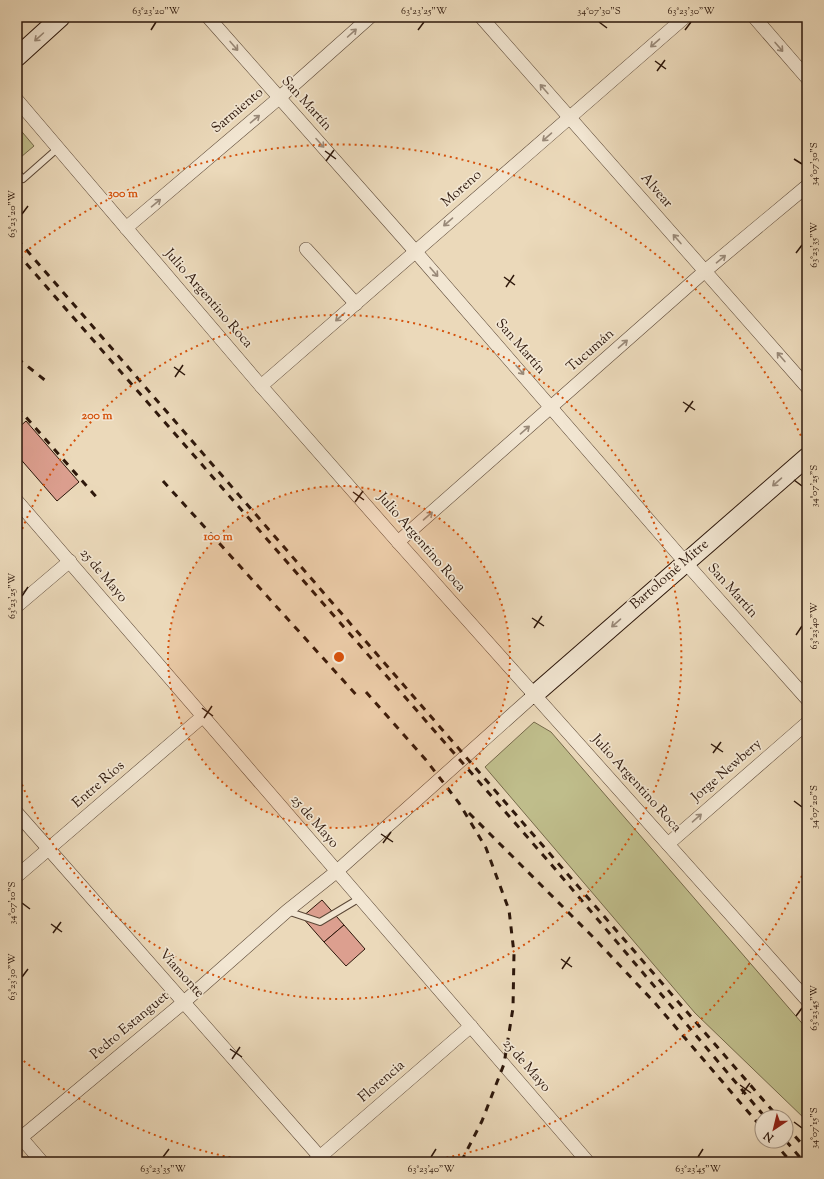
<svg xmlns="http://www.w3.org/2000/svg" width="824" height="1179" font-family="'Sorts Mill Goudy',serif">
<rect width="100%" height="100%" fill="#ebd9ba"/>
<filter id="stains"><feTurbulence type="fractalNoise" baseFrequency=".005" numOctaves="4"/><feColorMatrix values="0 0 0 0 .2 0 0 0 0 .09 0 0 0 0 .02 0 0 0 .5 -.17"/></filter>
<radialGradient id="worn" r=".72"><stop offset=".6" stop-color="#630" stop-opacity="0"/><stop offset="1" stop-color="#630" stop-opacity=".3"/></radialGradient>
<g fill="#bfbd8b" stroke="#766a4b">
<polygon points="17,126 34,146 21,157 17,153"/>
<polygon points="534,722 551,732 807,1029 807,1121 695,1013 485,767"/>
</g>
<g fill="#dc9f8f" stroke="#2d170b">
<polygon points="26,421 79,482 57,501 17,455 17,429"/>
<polygon points="322,900 344,925 324,942 302,917"/>
<polygon points="344,925 365,949 346,966 324,942"/>
</g>
<g fill="none" stroke-linecap="round" stroke-linejoin="round">
<g stroke="#5c4837" stroke-width="8">
<g id="service">
<polyline points="17,172 23,179 57,149"/>
<polyline points="287,911 320,922 360,898"/>
</g>
</g>
<g stroke="#5c4837" stroke-width="14">
<g id="minor">
<polyline points="208,17 415,251 685,562 807,699"/>
<polyline points="481,17 807,387"/>
<polyline points="754,17 807,78"/>
<polyline points="17,100 261,386 398,542 807,1000"/>
<polyline points="126,228 279,98 370,17"/>
<polyline points="306,249 356,304"/>
<polyline points="261,386 685,17"/>
<polyline points="17,501 588,1162"/>
<polyline points="398,542 705,271 807,186"/>
<polyline points="17,606 70,561"/>
<polyline points="17,813 320,1157"/>
<polyline points="668,844 807,723"/>
<polyline points="17,876 202,717"/>
<polyline points="17,1133 42,1162"/>
<polyline points="17,1141 184,1002 287,911 336,872 534,695"/>
<polyline points="314,1162 471,1026"/>
</g>
</g>
<g stroke="#2d170b" stroke-width="20">
<g id="secondary">
<polyline points="17,57 61,17"/>
<polyline points="534,695 807,457"/>
</g>
</g>
<use href="#service" stroke="#f2e6d2" stroke-width="6"/>
<use href="#minor" stroke="#f2e6d2" stroke-width="13"/>
<use href="#secondary" stroke="#f2e6d2" stroke-width="18"/>
<g stroke="#2d170b" stroke-width="3" stroke-dasharray="7 7" stroke-linecap="butt">
<polyline points="17,239 778,1117"/>
<polyline points="17,253 550,863 765,1117"/>
<polyline points="17,358 46,381"/>
<polyline points="17,407 99,500"/>
<polyline points="163,481 360,699"/>
<polyline points="366,692 426,760 459,803 486,848 509,910 514,953 513,1008 504,1064 482,1121 461,1162"/>
<polyline points="469,813 593,937 655,1003 762,1128"/>
<polyline points="786,1126 807,1150"/>
<polyline points="773,1141 791,1162"/>
<polyline points="786,1141 804,1162"/>
</g>
</g>
<defs><path id="oneway-shaft" d="M-6 0H5M1.5-3L5.5 0L1.5 3" fill="none" stroke-width="1.6" stroke-linecap="round" stroke-linejoin="round"/></defs>
<g stroke="#998978">
<use href="#oneway-shaft" transform="translate(352 33) rotate(-42)"/>
<use href="#oneway-shaft" transform="translate(39 37) rotate(138)"/>
<use href="#oneway-shaft" transform="translate(655 43) rotate(139)"/>
<use href="#oneway-shaft" transform="translate(234 46) rotate(49)"/>
<use href="#oneway-shaft" transform="translate(779 47) rotate(49)"/>
<use href="#oneway-shaft" transform="translate(544 89) rotate(-131)"/>
<use href="#oneway-shaft" transform="translate(255 119) rotate(-40)"/>
<use href="#oneway-shaft" transform="translate(547 137) rotate(139)"/>
<use href="#oneway-shaft" transform="translate(320 143) rotate(48)"/>
<use href="#oneway-shaft" transform="translate(156 203) rotate(-40)"/>
<use href="#oneway-shaft" transform="translate(448 222) rotate(139)"/>
<use href="#oneway-shaft" transform="translate(677 239) rotate(-131)"/>
<use href="#oneway-shaft" transform="translate(721 259) rotate(-40)"/>
<use href="#oneway-shaft" transform="translate(434 272) rotate(49)"/>
<use href="#oneway-shaft" transform="translate(340 317) rotate(139)"/>
<use href="#oneway-shaft" transform="translate(623 344) rotate(-41)"/>
<use href="#oneway-shaft" transform="translate(781 357) rotate(-131)"/>
<use href="#oneway-shaft" transform="translate(520 370) rotate(49)"/>
<use href="#oneway-shaft" transform="translate(525 430) rotate(-41)"/>
<use href="#oneway-shaft" transform="translate(777 482) rotate(139)"/>
<use href="#oneway-shaft" transform="translate(428 516) rotate(-41)"/>
<use href="#oneway-shaft" transform="translate(616 623) rotate(139)"/>
<use href="#oneway-shaft" transform="translate(697 818) rotate(-41)"/>
</g>
<path fill="none" stroke="#2d170b" stroke-width="1.5" d="M599,22L607,28M151,30L156,22M418,30L424,22M685,30L691,22M655,61L666,69M657,71L665,60M325,151L336,159M794,159L802,164M326,161L334,150M22,214L28,206M796,253L802,245M504,277L515,285M506,287L514,275M174,367L185,375M175,377L183,365M683,402L695,410M685,412L693,401M794,480L802,486M353,492L364,500M355,502L363,491M22,596L28,587M532,618L544,626M534,628L542,616M796,635L802,626M202,708L213,716M204,718L212,706M711,744L723,752M713,753L721,742M794,801L802,807M381,834L393,842M383,843L391,832M22,903L30,909M51,924L62,932M53,933L61,922M561,959L572,967M562,969L570,957M22,977L28,969M796,1016L802,1008M230,1049L242,1057M232,1059L240,1047M740,1085L751,1093M742,1094L750,1083M794,1122L802,1128M163,1157L169,1149M431,1157L436,1149M698,1157L703,1149"/>
<circle cx="339" cy="657" r="171" fill="#d5520c" fill-opacity=".12"/>
<g fill="none" stroke="#d5520c" stroke-width="2" stroke-dasharray="2 4">
<circle cx="339" cy="657" r="171"/>
<path d="M18 540A342 342 0 1 1 18 774"/>
<path d="M807 865A512 512 0 0 1 424 1162M254 1162A512 512 0 0 1 20 1058M20 256A512 512 0 0 1 807 449"/>
</g>
<g text-anchor="middle" dominant-baseline="central" stroke-width="3.5" stroke-linejoin="round" paint-order="stroke">
<g font-size="14" fill="#2d170b" stroke="#f2e6d2">
<text transform="translate(306 104) rotate(48)">San Martín</text>
<text transform="translate(238 111) rotate(-40)">Sarmiento</text>
<text transform="translate(462 189) rotate(-41)">Moreno</text>
<text transform="translate(656 191) rotate(49)">Alvear</text>
<text transform="translate(208 299) rotate(49)">Julio Argentino Roca</text>
<text transform="translate(520 347) rotate(49)">San Martín</text>
<text transform="translate(591 351) rotate(-41)">Tucumán</text>
<text transform="translate(421 543) rotate(49)">Julio Argentino Roca</text>
<text transform="translate(670 575) rotate(-41)">Bartolomé Mitre</text>
<text transform="translate(103 576) rotate(50)">25 de Mayo</text>
<text transform="translate(732 591) rotate(48)">San Martín</text>
<text transform="translate(727 771) rotate(-41)">Jorge Newbery</text>
<text transform="translate(636 784) rotate(48)">Julio Argentino Roca</text>
<text transform="translate(99 785) rotate(-41)">Entre Ríos</text>
<text transform="translate(314 822) rotate(49)">25 de Mayo</text>
<text transform="translate(181 974) rotate(48)">Viamonte</text>
<text transform="translate(130 1026) rotate(-40)">Pedro Estanguet</text>
<text transform="translate(526 1066) rotate(49)">25 de Mayo</text>
<text transform="translate(382 1082) rotate(-41)">Florencia</text>
</g>
</g>
<circle cx="339" cy="657" r="6" fill="#d5520c" stroke="#f2e6d2" stroke-width="2"/>
<g font-size="12" text-anchor="middle" font-weight="bold" fill="#d5520c" stroke="#f2e6d2" stroke-width="3.5" stroke-linejoin="round" paint-order="stroke">
<text x="123" y="197">300 m</text>
<text x="97" y="419">200 m</text>
<text x="218" y="540">100 m</text>
</g>
<rect width="824" height="1179" fill="none" stroke="#ebd9ba" stroke-width="44"/>
<g transform="translate(774 1129) rotate(215)"><circle r="19" fill="#f2e6d2" stroke="#a39382"/>
<path d="M0-3L7 15L0 10L-7 15Z" fill="#8f2418"/>
<text y="-6" font-size="11" font-weight="bold" text-anchor="middle" fill="#2d170b">N</text>
</g>
<rect x="22" y="22" width="780" height="1135" fill="none" stroke="#2d170b" stroke-width="1.5"/>
<g font-size="10" text-anchor="middle" fill="#2d170b">
<text x="156" y="14">63°23'20"W</text>
<text x="424" y="14">63°23'25"W</text>
<text x="599" y="14">34°07'30"S</text>
<text x="691" y="14">63°23'30"W</text>
<text transform="translate(813 164) rotate(-90)" y="4">34°07'30"S</text>
<text transform="translate(11 214) rotate(-90)" y="4">63°23'20"W</text>
<text transform="translate(813 245) rotate(-90)" y="4">63°23'35"W</text>
<text transform="translate(813 486) rotate(-90)" y="4">34°07'25"S</text>
<text transform="translate(11 596) rotate(-90)" y="4">63°23'25"W</text>
<text transform="translate(813 626) rotate(-90)" y="4">63°23'40"W</text>
<text transform="translate(813 807) rotate(-90)" y="4">34°07'20"S</text>
<text transform="translate(11 903) rotate(-90)" y="4">34°07'10"S</text>
<text transform="translate(11 977) rotate(-90)" y="4">63°23'30"W</text>
<text transform="translate(813 1008) rotate(-90)" y="4">63°23'45"W</text>
<text transform="translate(813 1128) rotate(-90)" y="4">34°07'15"S</text>
<text x="163" y="1172">63°23'35"W</text>
<text x="431" y="1172">63°23'40"W</text>
<text x="698" y="1172">63°23'45"W</text>
</g>
<rect width="100%" height="100%" filter="url(#stains)"/>
<rect width="100%" height="100%" fill="url(#worn)"/>
</svg>
